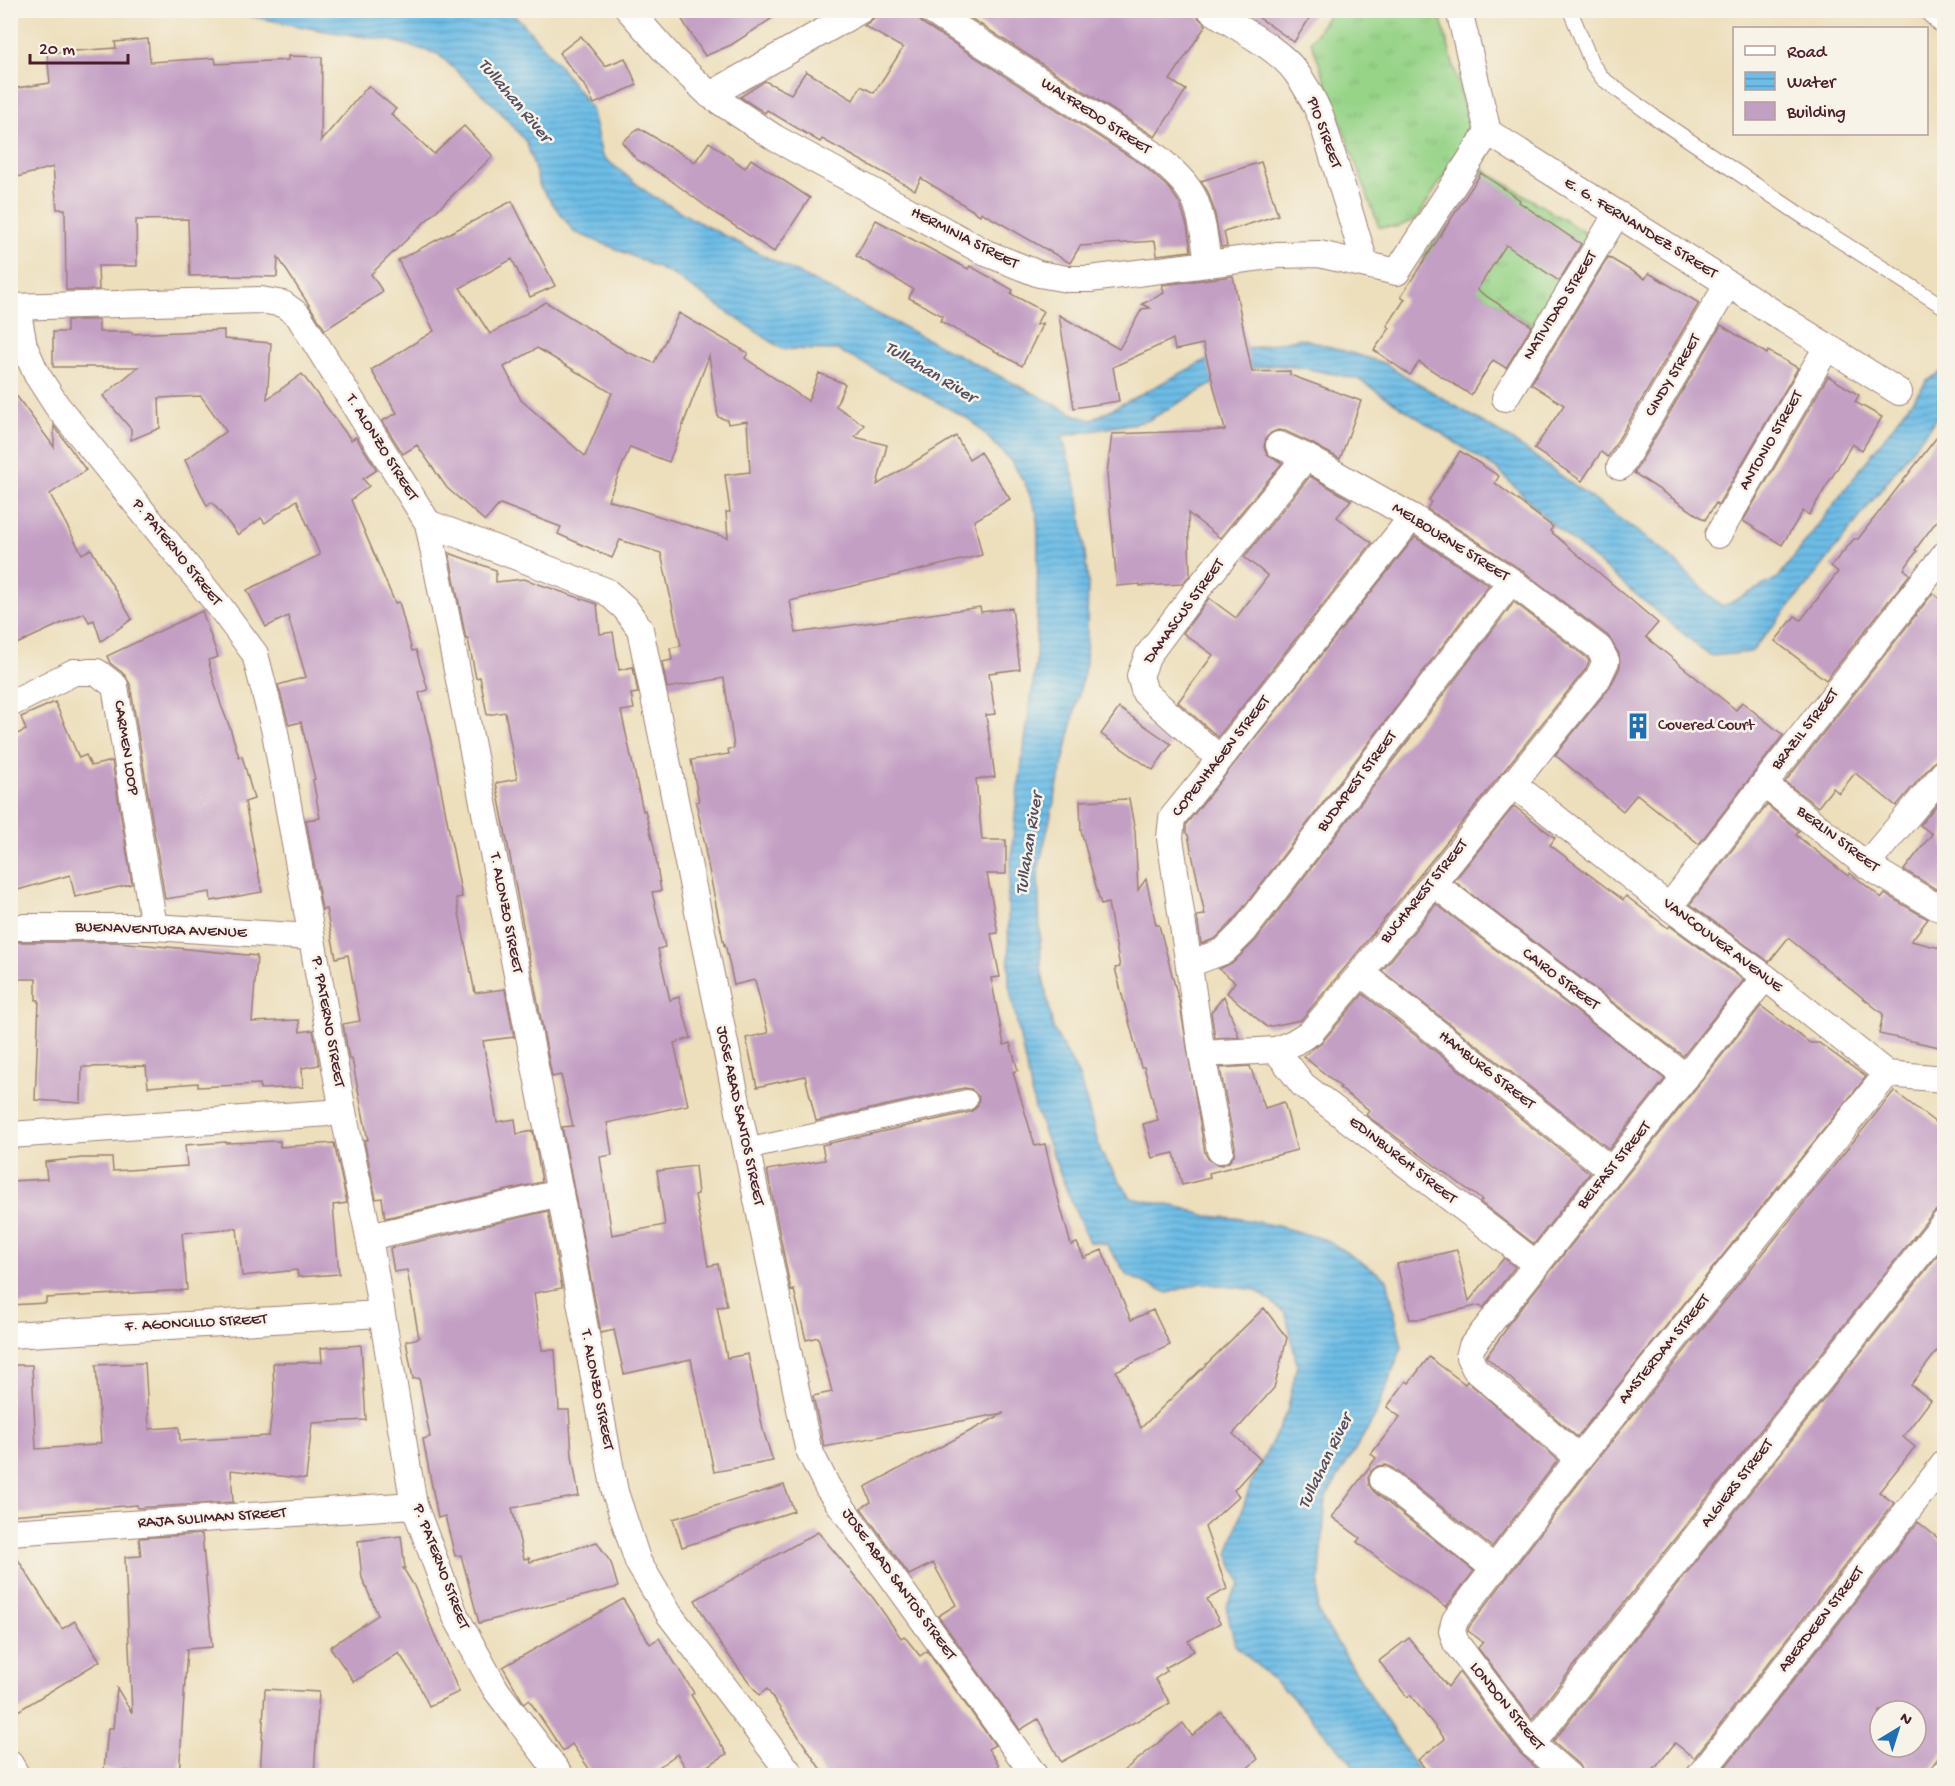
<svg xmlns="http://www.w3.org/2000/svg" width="1955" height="1786" font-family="'Gochi Hand',sans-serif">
<defs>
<pattern id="grass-tufts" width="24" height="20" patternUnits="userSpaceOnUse" patternTransform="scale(1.5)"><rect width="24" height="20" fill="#97d488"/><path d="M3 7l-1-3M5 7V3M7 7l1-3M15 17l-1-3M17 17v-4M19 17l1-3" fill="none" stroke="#84b676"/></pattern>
<pattern id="water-rules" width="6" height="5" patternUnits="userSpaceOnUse" patternTransform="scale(1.5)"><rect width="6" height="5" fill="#6cbde7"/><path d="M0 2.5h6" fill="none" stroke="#5b99bb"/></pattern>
</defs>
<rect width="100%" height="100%" fill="#f7f3e8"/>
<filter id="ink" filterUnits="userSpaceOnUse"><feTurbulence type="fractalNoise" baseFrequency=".0167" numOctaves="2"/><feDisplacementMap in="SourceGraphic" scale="12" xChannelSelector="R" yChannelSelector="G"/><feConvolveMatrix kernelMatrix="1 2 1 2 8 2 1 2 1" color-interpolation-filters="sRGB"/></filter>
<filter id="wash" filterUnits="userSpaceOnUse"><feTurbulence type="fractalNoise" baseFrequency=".008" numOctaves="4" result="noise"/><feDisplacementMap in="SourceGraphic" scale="24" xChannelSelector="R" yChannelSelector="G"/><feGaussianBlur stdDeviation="1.35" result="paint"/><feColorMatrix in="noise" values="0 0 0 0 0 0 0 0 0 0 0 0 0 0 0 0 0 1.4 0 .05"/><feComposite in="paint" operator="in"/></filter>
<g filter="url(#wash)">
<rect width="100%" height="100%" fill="#eddfbc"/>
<g fill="url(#grass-tufts)" stroke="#707a5a" stroke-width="1.5">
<polygon points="1331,11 1439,11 1471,132 1417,219 1398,227 1379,227 1311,41"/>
<polygon points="1479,167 1595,239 1539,329 1423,258"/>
</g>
<polygon fill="url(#water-rules)" stroke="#5b6e89" stroke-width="1.5" points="204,11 507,11 520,20 558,64 591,108 602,156 648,193 696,221 1076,415 1091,420 1214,356 1301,338 1384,363 1512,440 1664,551 1722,607 1778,578 1927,381 1944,370 1944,408 1809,583 1751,652 1710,656 1553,525 1498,470 1358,379 1304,368 1274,365 1241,370 1205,388 1147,421 1062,436 1079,497 1088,582 1086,663 1038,871 1041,967 1053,1028 1079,1076 1101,1153 1131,1198 1183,1208 1207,1216 1236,1218 1277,1226 1327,1240 1387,1279 1402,1347 1375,1417 1326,1497 1317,1611 1421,1775 1360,1775 1350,1761 1292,1697 1235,1645 1226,1606 1241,1584 1228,1554 1251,1483 1287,1412 1297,1365 1286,1314 1256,1290 1200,1283 1168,1293 1128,1276 1106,1244 1089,1242 1071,1201 1035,1109 1009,985 1008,895 1016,806 1036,662 1038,540 1037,514 1025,483 1010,460 972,421 915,390 837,350 782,349 673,275 619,250 574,232 540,187 527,143 497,108 438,54 393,41 319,30 235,13"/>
<g id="blocks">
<g fill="#c39fc4" fill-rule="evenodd">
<polygon points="676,10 785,10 731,45 705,56"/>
<polygon points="876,10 915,10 917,17 922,23 1143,165 1170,189 1180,204 1187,226 1191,251 1157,255 1155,241 1080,246 1070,263 981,212 980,215 921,178 915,190 822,139 820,142 767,110 765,113 740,97 765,81 791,94 806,71 853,100 861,86 874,93 903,48 864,26 874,18"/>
<polygon points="958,10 1196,10 1198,17 1206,25 1170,80 1186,90 1155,137"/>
<polygon points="1248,10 1315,10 1294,42"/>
<polygon points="581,36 605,66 625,58 637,85 594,104 587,89 559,53"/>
<polygon points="148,39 150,62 215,58 216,64 288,60 288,56 322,57 321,141 368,86 396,109 391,114 434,154 464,126 493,156 371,274 383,292 325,330 278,257 277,277 230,276 230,275 190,276 188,219 136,220 137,266 98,266 99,290 66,290 65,209 57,209 53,167 10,179 10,89 50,83 47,53 116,48 115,42"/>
<polygon points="639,128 695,162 709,142 745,168 751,159 810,198 774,252 715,213 669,179 636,159 622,142"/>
<polygon points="1261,162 1278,215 1224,232 1227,246 1221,247 1214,210 1208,192 1201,181"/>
<polygon points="1481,173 1520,200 1519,202 1581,244 1559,281 1506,245 1477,290 1532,326 1506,368 1493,360 1471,395 1419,362 1410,375 1374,350 1390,328 1387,326 1405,299 1401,296"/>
<path d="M512,201L555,286L530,297L512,259L460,288L490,334L546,302L627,352L654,363L679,313L748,353L745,358L808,401L819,373L845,384L836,406L864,425L855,437L887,445L877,485L956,436L969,459L980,452L1010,499L974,521L982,555L790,601L796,633L980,607L981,612L1012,608L1020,669L989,673L995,714L986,715L995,777L976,779L982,840H1006V874H987L998,933L991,934L1000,977L991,978L1004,1045L1010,1043L1018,1070L1013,1072L1035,1146L1045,1144L1054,1183L1071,1245L1077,1243L1084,1258L1102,1250L1131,1320L1153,1310L1170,1345L1116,1371L1141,1428L1264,1308L1287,1338L1274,1388L1233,1434L1261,1460L1234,1490L1239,1496L1205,1527L1227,1589L1207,1599L1220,1623L1188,1641L1194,1651L1165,1668L1167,1671L1155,1679L1170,1703L1061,1762L1038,1719L1020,1730L938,1616L956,1605L933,1563L909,1575L861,1508L871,1502L865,1487L1004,1413L824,1447L813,1396L832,1392L818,1337L806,1340L794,1290L791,1291L767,1170L825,1160L822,1145L970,1112L975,1109L978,1104L979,1097L971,1089L964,1088L816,1121L805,1076L757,1087L746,1038L768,1033L755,980L734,985L725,944L724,945L705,850L706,849L696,802L699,801L691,760L729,754L728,749L734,748L724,678L667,688L662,662L672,660L670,648L681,646L661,553L620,540L612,558L558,534L561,527L500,504L485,521L447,488L417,445L403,454L382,421L397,413L371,370L434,331L398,260ZM537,348L612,393L585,456L521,400L504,367ZM709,356L718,417L727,420L728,424L747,421L750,472L725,475L730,512H726L728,538L608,500L630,447L669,462Z"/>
<polygon points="876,220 968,269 970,266 1013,290 1011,294 1043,311 1036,325 1043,323 1022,366 940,321 943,316 909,298 913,289 856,256"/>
<polygon points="1608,257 1645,279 1649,273 1699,303 1608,457 1601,452 1582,481 1534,449 1564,405 1531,384"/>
<polygon points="1233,276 1252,372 1290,371 1290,375 1361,401 1340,459 1313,444 1285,431 1278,430 1271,433 1266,438 1264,447 1267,454 1282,463 1220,538 1188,513 1190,575 1182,584 1140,586 1140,584 1117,586 1107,474 1112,434 1225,430 1203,344 1175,350 1173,339 1113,367 1119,401 1074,408 1059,315 1119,349 1142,309 1150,308 1142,304 1164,293 1162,285"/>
<polygon points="67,320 99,320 99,332 132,332 132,334 224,330 224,339 271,343 267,399 302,374 351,440 356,437 377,470 363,479 369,486 351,500 395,603 399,602 412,651 416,650 428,690 419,693 435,758 462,897 456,898 475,993 505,989 514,1037 483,1041 497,1122 515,1119 517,1134 533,1131 542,1182 385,1218 382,1198 376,1199 364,1140 368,1140 352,1059 349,1059 343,1024 360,1021 348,955 336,958 326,909 322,910 306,820 320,818 313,780 315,779 301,722 289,725 278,685 306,677 288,616 266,627 247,590 320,555 297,500 265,523 261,518 238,535 212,502 207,506 185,460 226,431 201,396 159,398 160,428 131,440 131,429 103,396 138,367 53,367 53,332 67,332"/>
<polygon points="1721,325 1767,354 1768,351 1798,368 1718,505 1716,503 1705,520 1634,473"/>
<polygon points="1828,376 1859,395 1855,402 1882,417 1862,450 1852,444 1809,515 1803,511 1782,545 1743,521"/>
<polygon points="10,387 54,447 54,426 86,470 50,494 82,554 91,549 132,619 101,641 94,620 89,622 84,613 10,647"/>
<polygon points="1944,428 1944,511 1915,550 1917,551 1904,569 1910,574 1826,680 1775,641 1795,616 1801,620 1838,572 1831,566 1854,539 1858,539"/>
<polygon points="1460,451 1499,476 1495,483 1553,527 1550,531 1658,623 1646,637 1736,710 1742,702 1783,735 1699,844 1637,794 1623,811 1555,755 1610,687 1620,667 1619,654 1608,636 1520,569 1427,509 1431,502 1429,500"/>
<polygon points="1310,476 1351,500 1337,517 1372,543 1218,737 1178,702 1213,655 1183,633 1209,598 1236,618 1268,576 1244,557"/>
<polygon points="1415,537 1489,585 1233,921 1216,938 1201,944 1197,916 1205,915 1188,835 1186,833 1186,824"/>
<polygon points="449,553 496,570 496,582 524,579 597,604 600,634 613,632 619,670 633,667 638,693 631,694 634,709 621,711 643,811 645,810 654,847 661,891 652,892 665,947 658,949 670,1000 679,997 691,1038 674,1043 688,1105 607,1123 612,1155 600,1157 612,1235 665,1225 657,1171 695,1166 698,1194 695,1195 708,1266 718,1264 727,1306 717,1307 727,1358 748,1354 763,1430 773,1461 714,1472 691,1359 624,1374 614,1330 601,1333 562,1127 573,1126 561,1075 552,1077 496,783 517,779 505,712 487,715 480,677 476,678 468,639 466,639"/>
<polygon points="1933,593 1944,603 1944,758 1938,759 1933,763 1896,806 1855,773 1839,793 1833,788 1818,807 1785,782"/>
<polygon points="1514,602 1587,658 1589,661 1585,670 1349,963 1301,1020 1267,1027 1227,993 1235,982 1219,969 1234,962 1256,940"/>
<polygon points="202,611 218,657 208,660 221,705 230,728 239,757 242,756 254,799 245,802 262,892 211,901 210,892 165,899 130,684 124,674 110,663 107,656"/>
<polygon points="55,702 79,758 86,755 91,766 112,761 132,884 75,897 70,875 11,892 10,737 26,730 21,717"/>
<polygon points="1119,708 1171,744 1153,770 1101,734"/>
<polygon points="1944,796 1944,894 1904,870 1932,834 1920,825"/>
<polygon points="1129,799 1135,831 1138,890 1146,879 1156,925 1159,925 1180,1005 1205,1153 1209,1160 1216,1164 1222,1165 1229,1162 1234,1155 1235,1147 1220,1068 1250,1066 1265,1108 1284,1102 1297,1150 1209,1173 1210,1178 1182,1185 1174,1153 1152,1158 1143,1124 1158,1120 1144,1067 1141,1067 1115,968 1120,967 1108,903 1101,905 1081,831 1080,801"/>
<polygon points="1767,805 1799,831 1796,835 1848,876 1850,873 1882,898 1885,894 1928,919 1911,941 1944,949 1944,1048 1879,1034 1883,1014 1788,938 1769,962 1690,904"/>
<polygon points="1514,806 1555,838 1550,845 1623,900 1626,896 1668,928 1670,926 1744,980 1683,1056 1454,881"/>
<polygon points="1436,904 1665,1079 1609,1149 1382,971"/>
<polygon points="10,942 118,942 257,956 252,1022 299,1020 300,1032 313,1030 319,1065 302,1068 303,1087 260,1089 260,1084 198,1087 198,1083 148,1087 146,1066 82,1067 81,1103 35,1100 39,1000 36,1000 36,979 10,979"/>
<polygon points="1363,994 1590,1173 1534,1244 1480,1202 1482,1200 1366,1115 1369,1110 1339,1088 1341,1087 1303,1056 1322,1042"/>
<polygon points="1224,996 1239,1037 1215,1038 1211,1012"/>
<polygon points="1761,1006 1810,1043 1819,1043 1866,1077 1577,1437 1486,1357 1507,1328 1506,1327"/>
<polygon points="1894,1091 1944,1129 1944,1208 1938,1209 1932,1214 1532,1719 1478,1648 1483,1642 1468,1631 1469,1627 1591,1467"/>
<polygon points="280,1141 280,1147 334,1143 347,1203 333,1205 339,1274 298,1277 297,1270 242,1276 237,1228 182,1233 187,1290 46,1298 46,1303 10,1305 10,1181 47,1179 45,1162 82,1158 112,1158 113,1171 187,1166 185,1145 226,1142 226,1143"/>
<polygon points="548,1211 562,1288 534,1293 542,1350 555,1350 559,1410 569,1410 572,1456 579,1496 512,1508 524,1559 529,1558 530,1562 597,1542 611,1563 618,1587 479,1623 461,1555 455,1556 445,1516 438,1518 423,1439 430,1437 419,1378 413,1379 406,1341 419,1338 407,1270 394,1272 390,1248"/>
<polygon points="1944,1247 1944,1342 1911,1385 1931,1400 1903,1437 1915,1447 1879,1492 1894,1503 1694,1758 1675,1743 1649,1776 1584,1776 1583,1771 1579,1765 1553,1742"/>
<polygon points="1457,1250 1469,1301 1504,1258 1515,1267 1483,1308 1480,1305 1421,1319 1410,1319 1397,1264"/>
<polygon points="361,1345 366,1420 312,1423 306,1479 231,1470 233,1502 137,1508 137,1505 10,1515 10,1365 32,1365 36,1449 95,1445 95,1443 101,1443 96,1365 145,1363 149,1429 179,1427 180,1441 269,1436 274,1394 273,1363 322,1362 321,1348"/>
<polygon points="1429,1357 1465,1384 1467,1381 1558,1460 1492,1547 1392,1468 1386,1465 1378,1466 1371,1471 1368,1478 1369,1485 1374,1492 1474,1571 1446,1607 1379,1559 1357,1542 1360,1538 1332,1517 1376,1458 1371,1454 1400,1417 1387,1407 1406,1381 1409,1383"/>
<polygon points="784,1485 794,1511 682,1547 673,1519"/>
<path d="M1918,1522L1944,1543V1750L1925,1776H1718ZM1880,1711H1916V1747H1880Z"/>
<polygon points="818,1532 874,1599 901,1638 904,1636 920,1656 927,1651 995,1745 988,1749 999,1765 985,1776 825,1776 767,1689 759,1695 720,1644 695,1600"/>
<polygon points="202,1534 212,1647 187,1649 179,1776 134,1776 135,1772 104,1769 108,1728 113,1728 117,1688 132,1713 125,1557 141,1556 139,1538"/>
<polygon points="401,1536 405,1568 403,1568 414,1586 459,1692 429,1706 416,1679 399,1653 354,1682 330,1647 378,1615 362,1578 358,1541"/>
<polygon points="10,1547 62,1629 75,1621 100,1661 10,1716"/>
<polygon points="623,1599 650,1644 659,1638 694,1693 691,1695 727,1754 691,1776 677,1754 646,1776 594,1776 572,1744 563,1751 529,1700 524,1703 522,1700 503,1667"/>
<polygon points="1409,1638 1448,1687 1459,1672 1520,1753 1545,1776 1431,1776 1418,1760 1445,1739 1410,1695 1407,1697 1379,1661"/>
<polygon points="265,1689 319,1692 314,1776 260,1776"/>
<polygon points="1221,1712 1258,1759 1238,1776 1117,1776 1183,1723 1192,1736"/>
</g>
</g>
</g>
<g filter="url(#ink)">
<use href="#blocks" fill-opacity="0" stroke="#9c7f74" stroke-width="1.5"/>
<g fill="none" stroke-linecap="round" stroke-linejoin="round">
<g stroke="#9c7f74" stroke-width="16">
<g id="service">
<polyline points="1570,10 1592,64 1603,79 1653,116 1817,226 1944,307"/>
<polyline points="1924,10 1944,29"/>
</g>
</g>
<g stroke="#9c7f74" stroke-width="22">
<polyline id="pedestrian" points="746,1149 967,1100"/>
</g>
<g stroke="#9c7f74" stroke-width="28">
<g id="minor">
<polyline points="629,10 672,59 710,95 775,138 986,253 1039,274 1067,279 1090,279 1278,255 1319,254 1397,272 1488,132"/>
<path d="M930,10L1152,153C1167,166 1185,180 1194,198C1203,219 1205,242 1208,264"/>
<path d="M1211,10C1236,27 1278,48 1295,71C1306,85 1314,101 1321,117L1365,263"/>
<polyline points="1459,10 1488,132 1899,392"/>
<polyline points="710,95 861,10"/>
<polyline points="10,307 261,300 283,304 298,315 428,523 560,1193 615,1492 638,1562 669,1614 792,1776"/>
<polyline points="17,307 24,346 37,375 57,406 220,607 255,654 275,732 343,1112 369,1237 414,1505 455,1615 496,1690 561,1776"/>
<polyline points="1505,398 1617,214"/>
<polyline points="1620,467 1728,284"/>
<polyline points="428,523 606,591 625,608 640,629 808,1448 828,1488 1035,1776"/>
<polyline points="1718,535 1827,347"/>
<polyline points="10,704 74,672 97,672 115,686 154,927"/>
<polyline points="1220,759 1145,693 1140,676 1148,655 1192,596 1306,457"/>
<polyline points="1512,783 1669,907 1765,977 1887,1074 1944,1079"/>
<polyline points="1764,784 1866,865 1935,906 1944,910"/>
<polyline points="1866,865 1944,773"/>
<polyline points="1433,883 1686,1077"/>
<polyline points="1669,907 1764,784 1944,555"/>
<polyline points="10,927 154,927 311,937"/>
<polyline points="1189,964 1224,951 1244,931 1511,581"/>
<polyline points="1361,973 1611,1170"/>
<polyline points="1276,1050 1303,1085 1536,1264"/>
<polyline points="1202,1054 1276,1050 1293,1043 1311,1032 1361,973 1598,678 1606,661 1599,648 1511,581 1412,517 1306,457 1279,445"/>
<polyline points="10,1135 343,1112"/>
<polyline points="1220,1150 1202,1054 1170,838 1172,818 1220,759 1412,517"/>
<polyline points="369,1237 560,1193"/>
<polyline points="10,1335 381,1314"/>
<polyline points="1579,1458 1475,1369 1469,1357 1472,1346 1765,977"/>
<polyline points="1383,1480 1495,1569"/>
<polyline points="10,1532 414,1505"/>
<polyline points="1532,1744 1944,1223"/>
<polyline points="10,1764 17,1776"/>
<polyline points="1569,1776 1532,1744 1456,1643 1452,1631 1455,1620 1579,1458 1887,1074"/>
<polyline points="1699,1776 1944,1464"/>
<polyline points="1943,1776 1944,1774"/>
</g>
</g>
<use href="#service" stroke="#fff" stroke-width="14"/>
<use href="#pedestrian" stroke="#fff" stroke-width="20"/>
<use href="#minor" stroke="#fff" stroke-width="26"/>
</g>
</g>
<defs>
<g id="building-bare" transform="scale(2.07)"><path d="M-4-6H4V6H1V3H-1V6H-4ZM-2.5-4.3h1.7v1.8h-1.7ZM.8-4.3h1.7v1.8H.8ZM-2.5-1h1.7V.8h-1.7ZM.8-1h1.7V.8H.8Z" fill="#1f6fb2" stroke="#f7f3e8" stroke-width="2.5" paint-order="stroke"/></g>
</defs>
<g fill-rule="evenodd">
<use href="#building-bare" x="1638" y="726"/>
</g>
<g text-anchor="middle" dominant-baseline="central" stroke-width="5" stroke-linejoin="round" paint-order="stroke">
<g font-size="16" fill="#4a1f2b" stroke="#f7f3e8">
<text transform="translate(1095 117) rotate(33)">WALFREDO STREET</text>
<text transform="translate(1323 133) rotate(70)">PIO STREET</text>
<text transform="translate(1640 229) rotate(32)">E. G. FERNANDEZ STREET</text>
<text transform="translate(964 239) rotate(27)">HERMINIA STREET</text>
<text transform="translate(1561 306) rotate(-58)">NATIVIDAD STREET</text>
<text transform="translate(1674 376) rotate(-59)">CINDY STREET</text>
<text transform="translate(1772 441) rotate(-60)">ANTONIO STREET</text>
<text transform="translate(381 448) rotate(58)">T. ALONZO STREET</text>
<text transform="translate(1450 543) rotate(32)">MELBOURNE STREET</text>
<text transform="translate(176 553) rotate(51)">P. PATERNO STREET</text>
<text transform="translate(1185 612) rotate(-54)">DAMASCUS STREET</text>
<text transform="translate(1806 730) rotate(-52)">BRAZIL STREET</text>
<text transform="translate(125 748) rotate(81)">CARMEN LOOP</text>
<text transform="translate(1222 757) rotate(-52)">COPENHAGEN STREET</text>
<text transform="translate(1358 782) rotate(-53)">BUDAPEST STREET</text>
<text transform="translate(1837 840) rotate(37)">BERLIN STREET</text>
<text transform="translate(1425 892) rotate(-51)">BUCHAREST STREET</text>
<text transform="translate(505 913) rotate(79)">T. ALONZO STREET</text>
<text transform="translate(161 931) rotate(2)">BUENAVENTURA AVENUE</text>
<text transform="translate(1722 946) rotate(37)">VANCOUVER AVENUE</text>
<text transform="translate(1560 980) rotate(37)">CAIRO STREET</text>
<text transform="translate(327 1022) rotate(80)">P. PATERNO STREET</text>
<text transform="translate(1486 1071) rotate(38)">HAMBURG STREET</text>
<text transform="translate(739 1116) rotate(78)">JOSE ABAD SANTOS STREET</text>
<text transform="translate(1402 1161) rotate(38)">EDINBURGH STREET</text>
<text transform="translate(1615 1166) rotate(-51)">BELFAST STREET</text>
<text transform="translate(196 1324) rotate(-3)">F. AGONCILLO STREET</text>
<text transform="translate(1665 1350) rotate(-51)">AMSTERDAM STREET</text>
<text transform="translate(596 1390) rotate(79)">T. ALONZO STREET</text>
<text transform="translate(1738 1484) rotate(-52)">ALGIERS STREET</text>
<text transform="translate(212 1519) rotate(-4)">RAJA SULIMAN STREET</text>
<text transform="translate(440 1567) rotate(69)">P. PATERNO STREET</text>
<text transform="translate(898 1585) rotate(54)">JOSE ABAD SANTOS STREET</text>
<text transform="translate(1822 1620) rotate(-52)">ABERDEEN STREET</text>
<text transform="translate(1506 1707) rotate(51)">LONDON STREET</text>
</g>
<g font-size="16" fill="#4a1f2b" stroke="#f7f3e8" text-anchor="start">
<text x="1658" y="726">Covered Court</text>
</g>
<g font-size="18" font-style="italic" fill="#544e63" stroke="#f7f3e8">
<text transform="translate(514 101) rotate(50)">Tullahan River</text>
<text transform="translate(930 373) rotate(31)">Tullahan River</text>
<text transform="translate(1030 844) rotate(-81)">Tullahan River</text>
<text transform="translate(1326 1462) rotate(-64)">Tullahan River</text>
</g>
</g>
<rect width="1955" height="1786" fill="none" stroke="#f7f3e8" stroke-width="36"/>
<rect x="1733" y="27" width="195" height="108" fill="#f7f3e8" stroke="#b29e9c" stroke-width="1.5"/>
<rect x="1745" y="46" width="30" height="9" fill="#ffffff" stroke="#b29e9c" stroke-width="1.5"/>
<text x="1787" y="57" font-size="18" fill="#4a1f2b">Road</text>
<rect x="1745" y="72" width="30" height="18" fill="url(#water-rules)" stroke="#b29e9c" stroke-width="1.5"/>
<text x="1787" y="87" font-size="18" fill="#4a1f2b">Water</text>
<rect x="1745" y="102" width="30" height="18" fill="#c39fc4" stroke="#b29e9c" stroke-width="1.5"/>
<text x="1787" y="117" font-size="18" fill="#4a1f2b">Building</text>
<g transform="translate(1898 1729) rotate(38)"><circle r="28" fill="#f7f3e8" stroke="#b29e9c" stroke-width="1.5"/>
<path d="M0-4.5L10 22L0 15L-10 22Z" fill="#1f6fb2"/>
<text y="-9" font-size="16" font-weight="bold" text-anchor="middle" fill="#4a1f2b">N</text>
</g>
<path d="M30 54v9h98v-9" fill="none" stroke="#4a1f2b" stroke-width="3"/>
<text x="39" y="54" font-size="18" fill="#4a1f2b" stroke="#f7f3e8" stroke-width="4.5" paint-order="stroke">20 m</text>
</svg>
